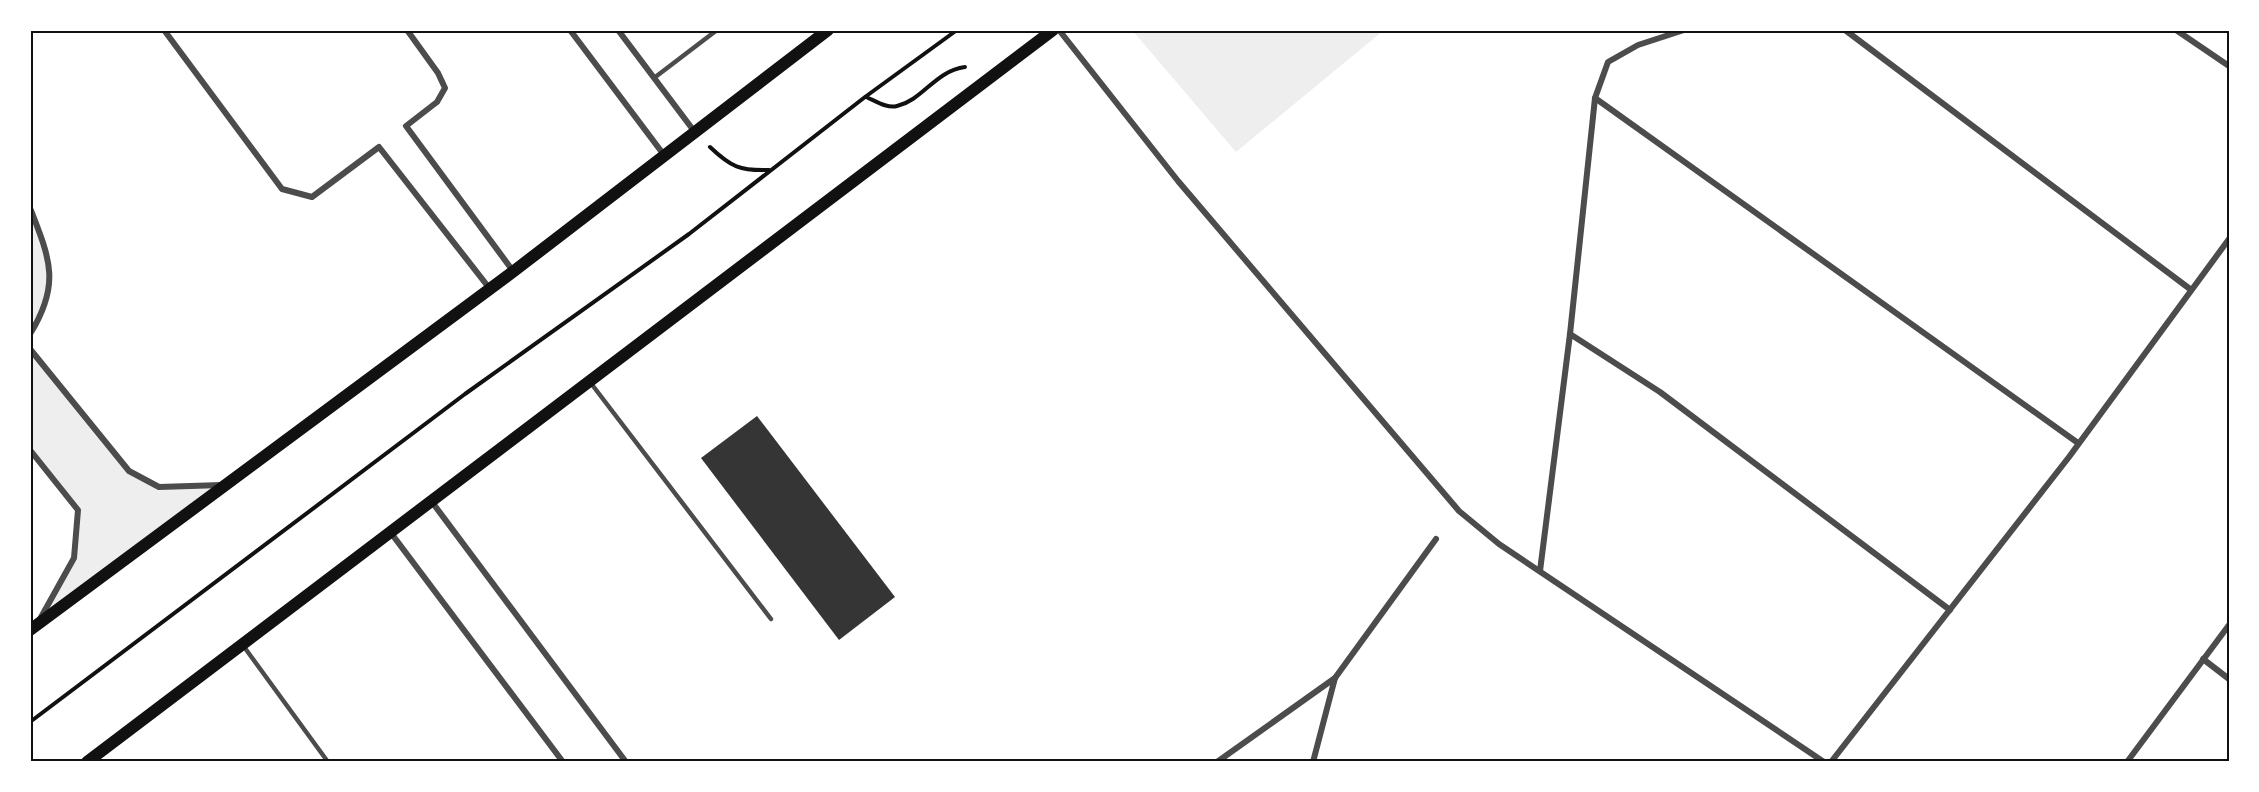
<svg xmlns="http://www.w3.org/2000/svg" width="2259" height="792" font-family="'PT Serif',serif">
<rect width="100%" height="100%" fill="#fff"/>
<g fill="#eee">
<polygon points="1132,30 1384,30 1236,152"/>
<polygon points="30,212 51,269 42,312 30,332"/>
<polygon points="30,351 128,472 159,488 223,486 39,622 75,558 78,510 30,448"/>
</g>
<polygon fill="#353535" points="757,416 895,597 839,640 701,458"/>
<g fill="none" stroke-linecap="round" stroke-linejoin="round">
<g stroke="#111" stroke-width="4">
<path d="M866,97C874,100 887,109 897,106C923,100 935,71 965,67"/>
<path d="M710,147C731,167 740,171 769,170"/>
<polyline points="30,722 465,394 689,234 865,97 957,30"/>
</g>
<g stroke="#4c4c4c" stroke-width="4.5">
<polyline points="654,78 717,30"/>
<polyline points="590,382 771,619"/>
<polyline points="242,644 328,762"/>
</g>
<g stroke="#4c4c4c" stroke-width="6">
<polyline points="164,30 282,189 312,197 379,147 490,289"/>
<polyline points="407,30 438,73 445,88 437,102 406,126 513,271"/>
<polyline points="570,30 664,155"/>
<polyline points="618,30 694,131"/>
<polyline points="1059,30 1178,181 1459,511 1499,544 1824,762"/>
<polyline points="1845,30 2190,289"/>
<polyline points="2176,30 2229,66"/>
<polyline points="1595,98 2078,443"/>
<path d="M30,208C50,259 61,284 30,334"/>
<polyline points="1570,334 1660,392 1950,610"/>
<polyline points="30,349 129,471 159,487 222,485"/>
<polyline points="30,450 78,510 74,558 40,619"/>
<polyline points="432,502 626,762"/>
<polyline points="391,533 563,762"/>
<polyline points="1540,571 1570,334 1595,98 1608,62 1638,45 1684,30"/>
<polyline points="2203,659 2229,679"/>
<polyline points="1217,762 1335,678"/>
<polyline points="1313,762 1335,678 1436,539"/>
<polyline points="1831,762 2069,457 2229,239"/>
<polyline points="2127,762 2229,625"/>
</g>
<g stroke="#111" stroke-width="12">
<polyline points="30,630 514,271 828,30"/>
<polyline points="87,762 1053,30"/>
</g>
</g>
<rect width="2259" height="792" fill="none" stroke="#ffffff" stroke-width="63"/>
<rect x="32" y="32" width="2196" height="728" fill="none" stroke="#111" stroke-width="2"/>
</svg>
